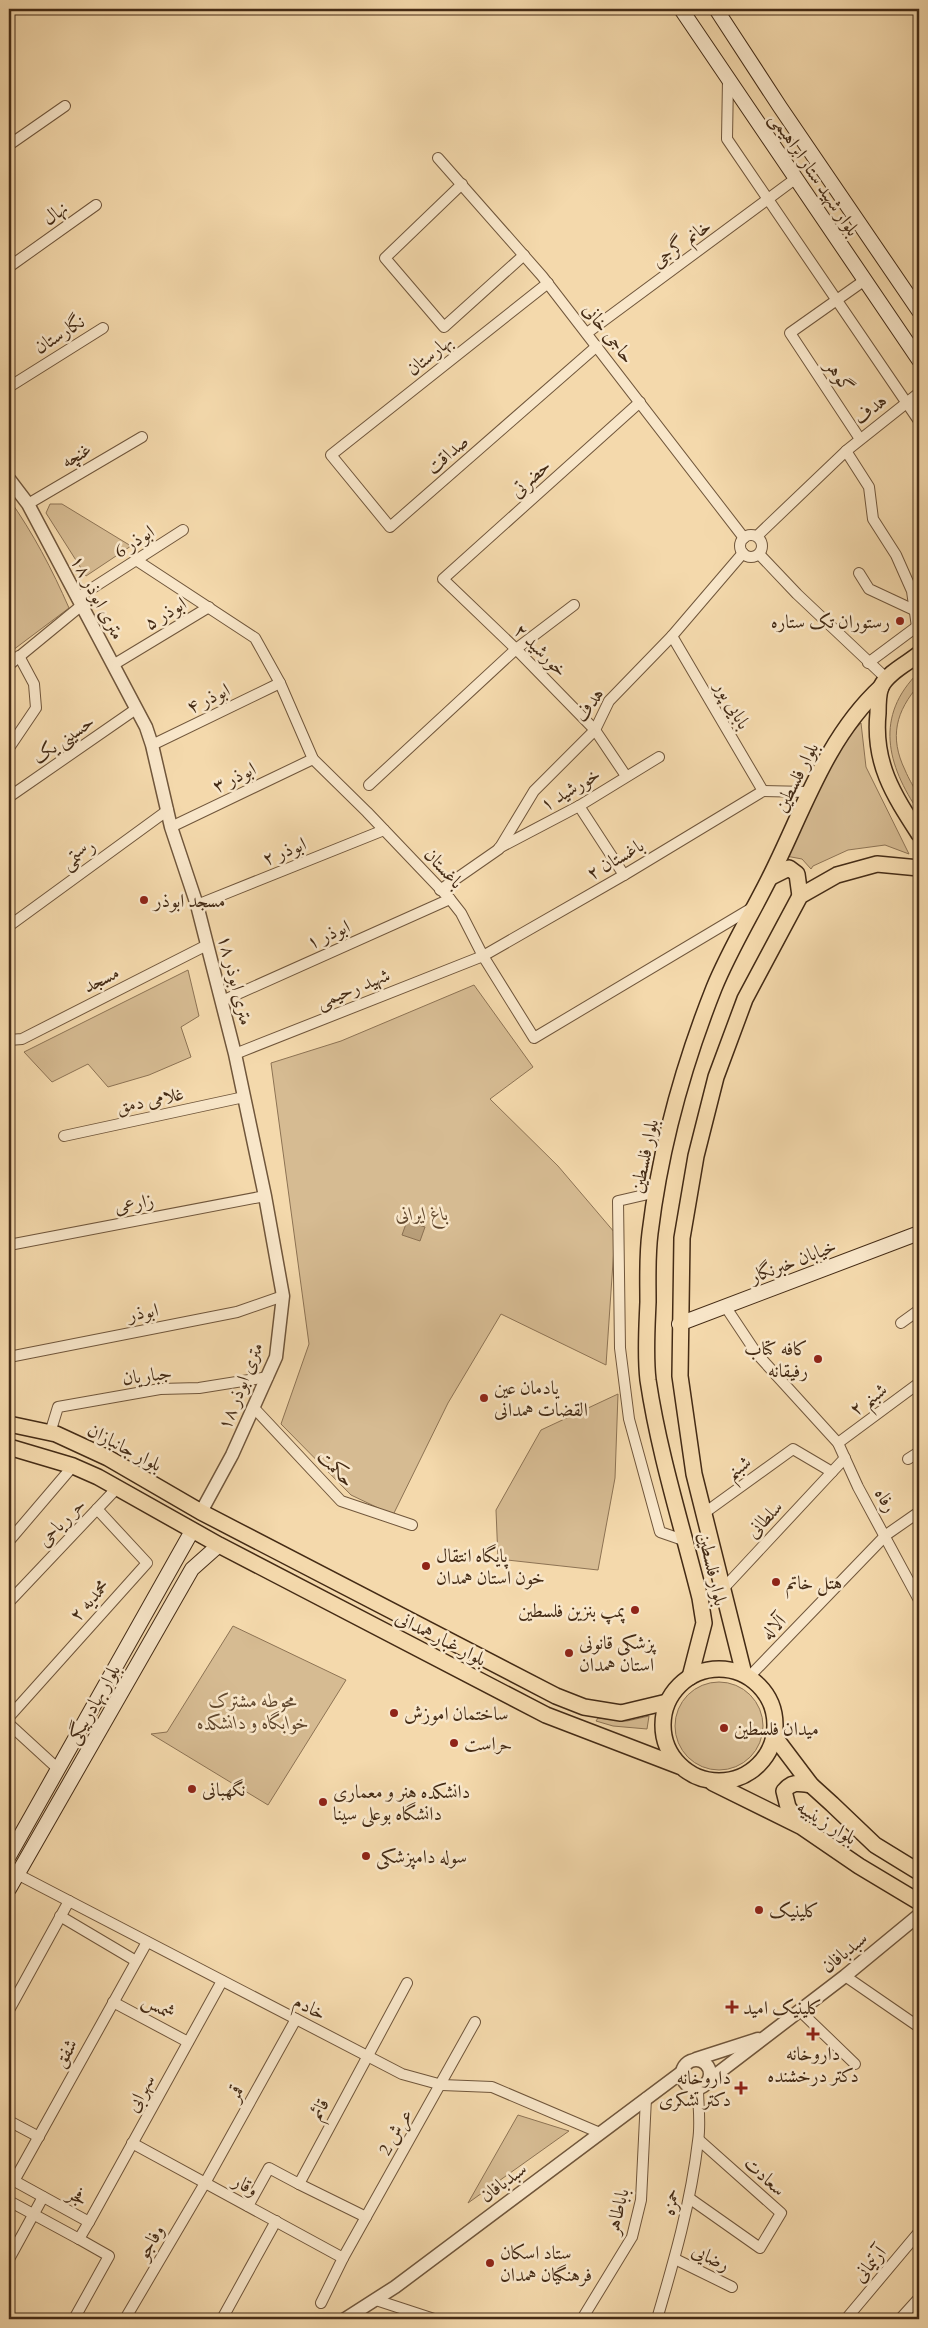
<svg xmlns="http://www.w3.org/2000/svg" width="928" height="2328" font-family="'EB Garamond',Amiri,serif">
<rect width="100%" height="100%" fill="#f4d9ac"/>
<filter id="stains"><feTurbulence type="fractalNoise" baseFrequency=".004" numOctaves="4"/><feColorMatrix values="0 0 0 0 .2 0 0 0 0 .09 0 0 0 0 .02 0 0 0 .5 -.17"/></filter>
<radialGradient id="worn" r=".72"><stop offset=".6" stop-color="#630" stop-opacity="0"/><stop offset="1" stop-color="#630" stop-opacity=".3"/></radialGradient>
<g fill="#d6bb92" stroke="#8d7354">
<path d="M9,499C33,533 52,569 69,608L9,653Z"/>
<polygon points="50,504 62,504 131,546 86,576 46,513"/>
<path d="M919,672V685C896,711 889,737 905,770C913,789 919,790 919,812C887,765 874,716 919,672Z"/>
<polygon points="861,723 866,767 909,854 885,845 848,850 813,866 811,869 802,859 786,856 843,742"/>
<polygon points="188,970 199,1016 181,1027 191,1057 149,1075 108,1087 88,1064 52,1082 24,1052"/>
<polygon points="474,985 533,1067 490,1099 558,1166 615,1233 606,1365 501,1314 448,1403 393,1515 351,1495 281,1424 309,1344 271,1063 341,1041"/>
<polygon points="618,1394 615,1478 598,1570 498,1559 496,1510 541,1430"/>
<polygon points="233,1626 346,1680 268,1805 151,1734 167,1732"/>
<circle cx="719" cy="1726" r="44"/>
<polygon points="649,1716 647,1729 613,1726 596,1721 598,1718 627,1721"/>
<polygon points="518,2115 569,2131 468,2203"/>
</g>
<polygon fill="#b89e79" stroke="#8a7051" points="407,1221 425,1227 420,1241 402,1235"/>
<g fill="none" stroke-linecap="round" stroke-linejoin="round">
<g stroke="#70563b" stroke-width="12">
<g id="minor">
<polyline points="728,79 727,139 919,421"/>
<polyline points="9,145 65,106"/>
<polyline points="438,158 542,276 744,538"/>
<polyline points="462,184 385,258 444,327 524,255"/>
<polyline points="9,267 96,205"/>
<polyline points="548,283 331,455 390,527 597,346"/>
<polyline points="587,333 795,179"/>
<polyline points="9,387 103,328"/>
<polyline points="860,439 790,333 865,280"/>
<polyline points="846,451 869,487 873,519 896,555 912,591 917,627"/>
<polyline points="28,504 142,437"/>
<circle cx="751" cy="546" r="11"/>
<polyline points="757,536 846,451 919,393"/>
<polyline points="759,554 797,594 887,679"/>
<polyline points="136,560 255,638 280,683 313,759 367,812 450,899 461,913 483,956 534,1038 752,908"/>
<polyline points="859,573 869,589 914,610"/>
<polyline points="77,598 183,530"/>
<polyline points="672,636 763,791"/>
<polyline points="868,663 919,625"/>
<polyline points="9,665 82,605"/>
<polyline points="113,665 209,607"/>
<polyline points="152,745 280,683"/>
<polyline points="9,748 36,708 34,684 19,656"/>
<polyline points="626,776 595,730 516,649 443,579 640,402"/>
<polyline points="369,785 516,649 574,605"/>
<polyline points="763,791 808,792"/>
<polyline points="9,797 136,709"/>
<polyline points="579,806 624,875"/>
<polyline points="171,827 313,759"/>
<polyline points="499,848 579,806 659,757"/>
<polyline points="440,890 499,849 534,791 595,730 609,701 672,636 743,553"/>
<polyline points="197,905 384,830"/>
<polyline points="9,926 168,810"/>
<polyline points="222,1001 450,899"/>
<polyline points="9,1040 22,1039 207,945"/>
<polyline points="235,1054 483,956 624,875 763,791"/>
<polyline points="64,1136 244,1097"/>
<polyline points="657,1192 618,1201 620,1348 629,1419 660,1532 686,1541"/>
<polyline points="9,1245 265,1196"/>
<polyline points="725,1306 757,1354 838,1443 858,1487 919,1600"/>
<polyline points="901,1323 919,1310"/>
<polyline points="9,1357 237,1312 283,1296"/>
<polyline points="254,1408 341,1501 412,1525"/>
<polyline points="50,1433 58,1407 160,1389 199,1388 268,1377"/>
<polyline points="838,1443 919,1383"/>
<polyline points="908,1459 919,1452"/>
<polyline points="703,1514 793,1449 832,1472"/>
<polyline points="9,1541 73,1466"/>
<polyline points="722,1590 845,1458"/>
<polyline points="9,1602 117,1488"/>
<polyline points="748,1678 886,1535 919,1512"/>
<polyline points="9,1717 147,1563 97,1509"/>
<polyline points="9,1724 57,1768"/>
<polyline points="17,1874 402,2074 442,2085 492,2087 600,2133"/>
<polyline points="60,1916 136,1961"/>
<polyline points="845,1976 919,2027"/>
<polyline points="113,2002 188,2042"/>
<polyline points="9,2010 69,1901"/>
<polyline points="800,2011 855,2064"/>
<polyline points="9,2121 39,2137"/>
<polyline points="132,2143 343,2258"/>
<polyline points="9,2178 89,2222 79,2239 9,2201"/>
<polyline points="14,2181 147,1942"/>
<polyline points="299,2184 366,2217"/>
<polyline points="689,2198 760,2248 781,2213 699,2140"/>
<polyline points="248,2206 269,2168 299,2184 407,1983"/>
<polyline points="89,2222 222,1981"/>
<polyline points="9,2259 43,2197"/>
<polyline points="675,2259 732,2287"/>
<polyline points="376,2300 434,2319"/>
<polyline points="321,2303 343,2258 475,2022"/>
<polyline points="74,2319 109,2256 79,2239"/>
<polyline points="125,2319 205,2183 296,2019"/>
<polyline points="222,2319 276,2221"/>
<polyline points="582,2319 632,2237 641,2200 646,2098"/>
<path d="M657,2319C674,2261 691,2202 698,2141C701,2124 698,2105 698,2088"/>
<polyline points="846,2319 919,2232"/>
<polyline points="900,2319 919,2298"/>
</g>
</g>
<g stroke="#70563b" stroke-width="15">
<g id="tertiary">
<polyline points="9,479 28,504 146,727 152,745 171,827 197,905 235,1054 265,1196 281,1285 283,1296 276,1357 232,1455 201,1512"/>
<polyline points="696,2059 758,2039"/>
<circle cx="696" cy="2074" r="14"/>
<polyline points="709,2080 845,1976 919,1915"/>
<polyline points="345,2319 395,2287 682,2072"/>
</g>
</g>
<g stroke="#442b15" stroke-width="16">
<g id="secondary">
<polyline points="681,9 919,360"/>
<polyline points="716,9 780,107 919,311"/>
<polyline points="679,1324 919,1233"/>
<polyline points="9,1856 192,1531"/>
<polyline points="9,1889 192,1569 219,1545"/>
</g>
</g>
<g stroke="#442b15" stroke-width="18">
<g id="primary">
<path d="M919,654C908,663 887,673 881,687C878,694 878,705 878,713C873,763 893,794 919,834"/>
<polyline points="771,877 789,868 797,874 800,896"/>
<polyline points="9,1424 56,1434 108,1458 201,1512 556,1696 584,1707 621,1713 667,1702"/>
<polyline points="9,1447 73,1466 98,1477 219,1545 546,1715 679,1766"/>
<circle cx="719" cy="1725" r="56"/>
<polyline points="744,1674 694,1474 680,1376 682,1238 696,1156 716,1077 745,999 800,896 837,875 877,864 919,868"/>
<path d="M690,1677L704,1623L700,1598C682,1526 659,1454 648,1380C645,1355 647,1327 648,1302C648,1279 647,1256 650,1233C660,1150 683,1066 714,988C729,951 751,915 769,879C803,812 825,739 881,687"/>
<polyline points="774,1736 811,1785 832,1804 875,1845 919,1872"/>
<polyline points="713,1783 802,1827 859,1866 919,1902"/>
<path d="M800,1824L788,1807L784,1791C792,1781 799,1783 811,1785"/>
</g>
</g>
<use href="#minor" stroke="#f8e6c9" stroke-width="10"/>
<use href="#tertiary" stroke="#f8e6c9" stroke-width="12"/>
<use href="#secondary" stroke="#f8e6c9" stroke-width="14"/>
<use href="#primary" stroke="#f4d9ac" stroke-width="15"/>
</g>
<g fill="#8f2418" stroke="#f8e6c9" stroke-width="2">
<circle cx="900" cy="621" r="5"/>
<circle cx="144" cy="900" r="5"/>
<circle cx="818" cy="1359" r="5"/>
<circle cx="484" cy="1398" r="5"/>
<circle cx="426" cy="1566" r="5"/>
<circle cx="776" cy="1582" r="5"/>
<circle cx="635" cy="1610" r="5"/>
<circle cx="569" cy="1653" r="5"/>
<circle cx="394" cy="1713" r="5"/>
<circle cx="724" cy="1728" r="5"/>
<circle cx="454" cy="1743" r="5"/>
<circle cx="192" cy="1789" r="5"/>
<circle cx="323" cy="1802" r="5"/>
<circle cx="366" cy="1856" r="5"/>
<circle cx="759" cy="1910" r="5"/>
<path d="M729.5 1999.5h5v5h5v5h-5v5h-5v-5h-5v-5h5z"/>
<path d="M810.5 2026.5h5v5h5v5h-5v5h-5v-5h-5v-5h5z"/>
<path d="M738.5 2080.5h5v5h5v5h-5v5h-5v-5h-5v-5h5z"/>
<circle cx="490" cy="2263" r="5"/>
</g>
<g text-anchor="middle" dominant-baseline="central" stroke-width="5" stroke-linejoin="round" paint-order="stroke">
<g font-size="19" fill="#442b15" stroke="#f8e6c9">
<text transform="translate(815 174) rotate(56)">بلوار شهید ستار ابراهیمی</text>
<text transform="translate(55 213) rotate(-35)">نهال</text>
<text transform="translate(681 243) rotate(-36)">خانم گرجی</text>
<text transform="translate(609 333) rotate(52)">حاجی خانی</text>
<text transform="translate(59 334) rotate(-32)">نگارستان</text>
<text transform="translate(429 355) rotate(-39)">بهارستان</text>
<text transform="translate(840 376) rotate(56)">گوهر</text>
<text transform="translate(870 409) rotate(-39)">هدف</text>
<text transform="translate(447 454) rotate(-41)">صداقت</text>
<text transform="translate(76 455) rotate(-31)">غنچه</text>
<text transform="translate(530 478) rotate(-42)">حضرتی</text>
<text transform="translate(134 541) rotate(-33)">ابوذر 6</text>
<text transform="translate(98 597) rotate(62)">۱۸ متری ابوذر</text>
<text transform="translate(165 613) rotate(-31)">ابوذر ۵</text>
<text transform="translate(541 650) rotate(45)">خورشید ۲</text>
<text transform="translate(208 698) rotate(-26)">ابوذر ۴</text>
<text transform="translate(589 705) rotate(-57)">هدف</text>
<text transform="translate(733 705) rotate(60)">بابایی پور</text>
<text transform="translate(63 739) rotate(-35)">حسینی یک</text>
<text transform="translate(234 777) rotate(-26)">ابوذر ۳</text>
<text transform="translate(796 777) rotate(-63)">بلوار فلسطین</text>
<text transform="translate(570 789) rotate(-31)">خورشید ۱</text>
<text transform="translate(284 851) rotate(-22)">ابوذر ۲</text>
<text transform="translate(78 854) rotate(-36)">رستمی</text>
<text transform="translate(615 859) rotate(-30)">باغستان ۲</text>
<text transform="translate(444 868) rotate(47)">باغستان</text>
<text transform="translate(328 934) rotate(-24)">ابوذر ۱</text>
<text transform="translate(101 979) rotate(-27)">مسجد</text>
<text transform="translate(236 980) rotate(76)">۱۸ متری ابوذر</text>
<text transform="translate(353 988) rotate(-22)">شهید رحیمی</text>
<text transform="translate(150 1100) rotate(-12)">غلامی دمق</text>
<text transform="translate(644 1156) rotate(-78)">بلوار فلسطین</text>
<text transform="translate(134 1203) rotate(-11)">زارعی</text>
<text transform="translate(793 1261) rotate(-21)">خیابان خبرنگار</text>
<text transform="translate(143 1312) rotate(-11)">ابوذر</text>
<text transform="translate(147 1375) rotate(-7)">جباریان</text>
<text transform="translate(240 1386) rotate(-68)">۱۸ متری ابوذر</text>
<text transform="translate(868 1399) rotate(-36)">شبنم ۲</text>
<text transform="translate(125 1447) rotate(28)">بلوار جانبازان</text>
<text transform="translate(738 1467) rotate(-36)">شبنم</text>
<text transform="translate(336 1468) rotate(45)">حکمت</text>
<text transform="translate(886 1500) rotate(60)">رفاه</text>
<text transform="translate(764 1519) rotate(-47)">سلطانی</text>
<text transform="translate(61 1522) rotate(-46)">حر ریاحی</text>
<text transform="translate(713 1569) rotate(77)">بلوار فلسطین</text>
<text transform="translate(89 1600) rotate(-48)">محمدیه ۲</text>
<text transform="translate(773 1627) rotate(-46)">آلاله</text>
<text transform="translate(441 1638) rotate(27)">بلوار غبار همدانی</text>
<text transform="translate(93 1704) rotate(-60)">بلوار بهادربیگی</text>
<text transform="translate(827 1822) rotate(32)">بلوار زینبیه</text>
<text transform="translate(844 1952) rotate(-39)">سبدبافان</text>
<text transform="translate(159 2006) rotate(29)">شمس</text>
<text transform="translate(310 2007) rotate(27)">خادم</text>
<text transform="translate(65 2053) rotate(-61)">شفق</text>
<text transform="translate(140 2093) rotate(-61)">سهرابی</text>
<text transform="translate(235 2093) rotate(-61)">قمر</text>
<text transform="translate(319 2109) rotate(-62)">قائم</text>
<text transform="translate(395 2132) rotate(-60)">عرش 2</text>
<text transform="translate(765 2176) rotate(42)">سعادت</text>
<text transform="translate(503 2182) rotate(-37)">سبدبافان</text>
<text transform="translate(246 2185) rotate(29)">وقار</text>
<text transform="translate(78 2196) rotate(29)">فجر</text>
<text transform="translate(670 2202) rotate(-80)">حمزه</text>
<text transform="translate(617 2211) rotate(-76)">باباطاهر</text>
<text transform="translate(150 2242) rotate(-60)">وفاجو</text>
<text transform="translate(711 2257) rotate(26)">رضایی</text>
<text transform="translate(869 2264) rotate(-50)">آرتیمانی</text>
</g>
<g font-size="19" fill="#442b15" stroke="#f8e6c9" text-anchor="start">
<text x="890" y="621" text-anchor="end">رستوران تک ستاره</text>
<text x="154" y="900">مسجد ابوذر</text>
<text x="808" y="1348" text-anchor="end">کافه کتاب<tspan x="808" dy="22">رفیقانه</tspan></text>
<text x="494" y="1387">یادمان عین<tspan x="494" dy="22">القضات همدانی</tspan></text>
<text x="436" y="1555">پایگاه انتقال<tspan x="436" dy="22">خون استان همدان</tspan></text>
<text x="786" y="1582">هتل خاتم</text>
<text x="625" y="1610" text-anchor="end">پمپ بنزین فلسطین</text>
<text x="579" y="1642">پزشکی قانونی<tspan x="579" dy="22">استان همدان</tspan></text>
<text x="404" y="1713">ساختمان اموزش</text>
<text x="734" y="1728">میدان فلسطین</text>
<text x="464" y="1743">حراست</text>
<text x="202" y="1789">نگهبانی</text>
<text x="333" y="1791">دانشکده هنر و معماری<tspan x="333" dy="22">دانشگاه بوعلی سینا</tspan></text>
<text x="376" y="1856">سوله دامپزشکی</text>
<text x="769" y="1910">کلینیک</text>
<text x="743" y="2007">کلینیک امید</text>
<text x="813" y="2053" text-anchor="middle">داروخانه<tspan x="813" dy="22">دکتر درخشنده</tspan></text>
<text x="731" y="2077" text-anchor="end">داروخانه<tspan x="731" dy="22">دکتر تشکری</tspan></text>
<text x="500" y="2252">ستاد اسکان<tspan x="500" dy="22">فرهنگیان همدان</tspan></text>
</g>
<g font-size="19" font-style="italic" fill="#61482e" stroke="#f8e6c9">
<text x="422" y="1213">باغ ایرانی</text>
<text x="253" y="1700">محوطه مشترک<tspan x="253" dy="22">خوابگاه و دانشکده</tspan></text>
</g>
</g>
<rect width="928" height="2328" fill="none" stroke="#f4d9ac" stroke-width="30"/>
<rect x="10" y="10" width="908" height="2308" fill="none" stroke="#442b15" stroke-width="2.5"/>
<rect x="15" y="15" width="898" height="2298" fill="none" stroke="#442b15"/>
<rect width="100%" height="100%" filter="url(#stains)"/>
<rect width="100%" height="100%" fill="url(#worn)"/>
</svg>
